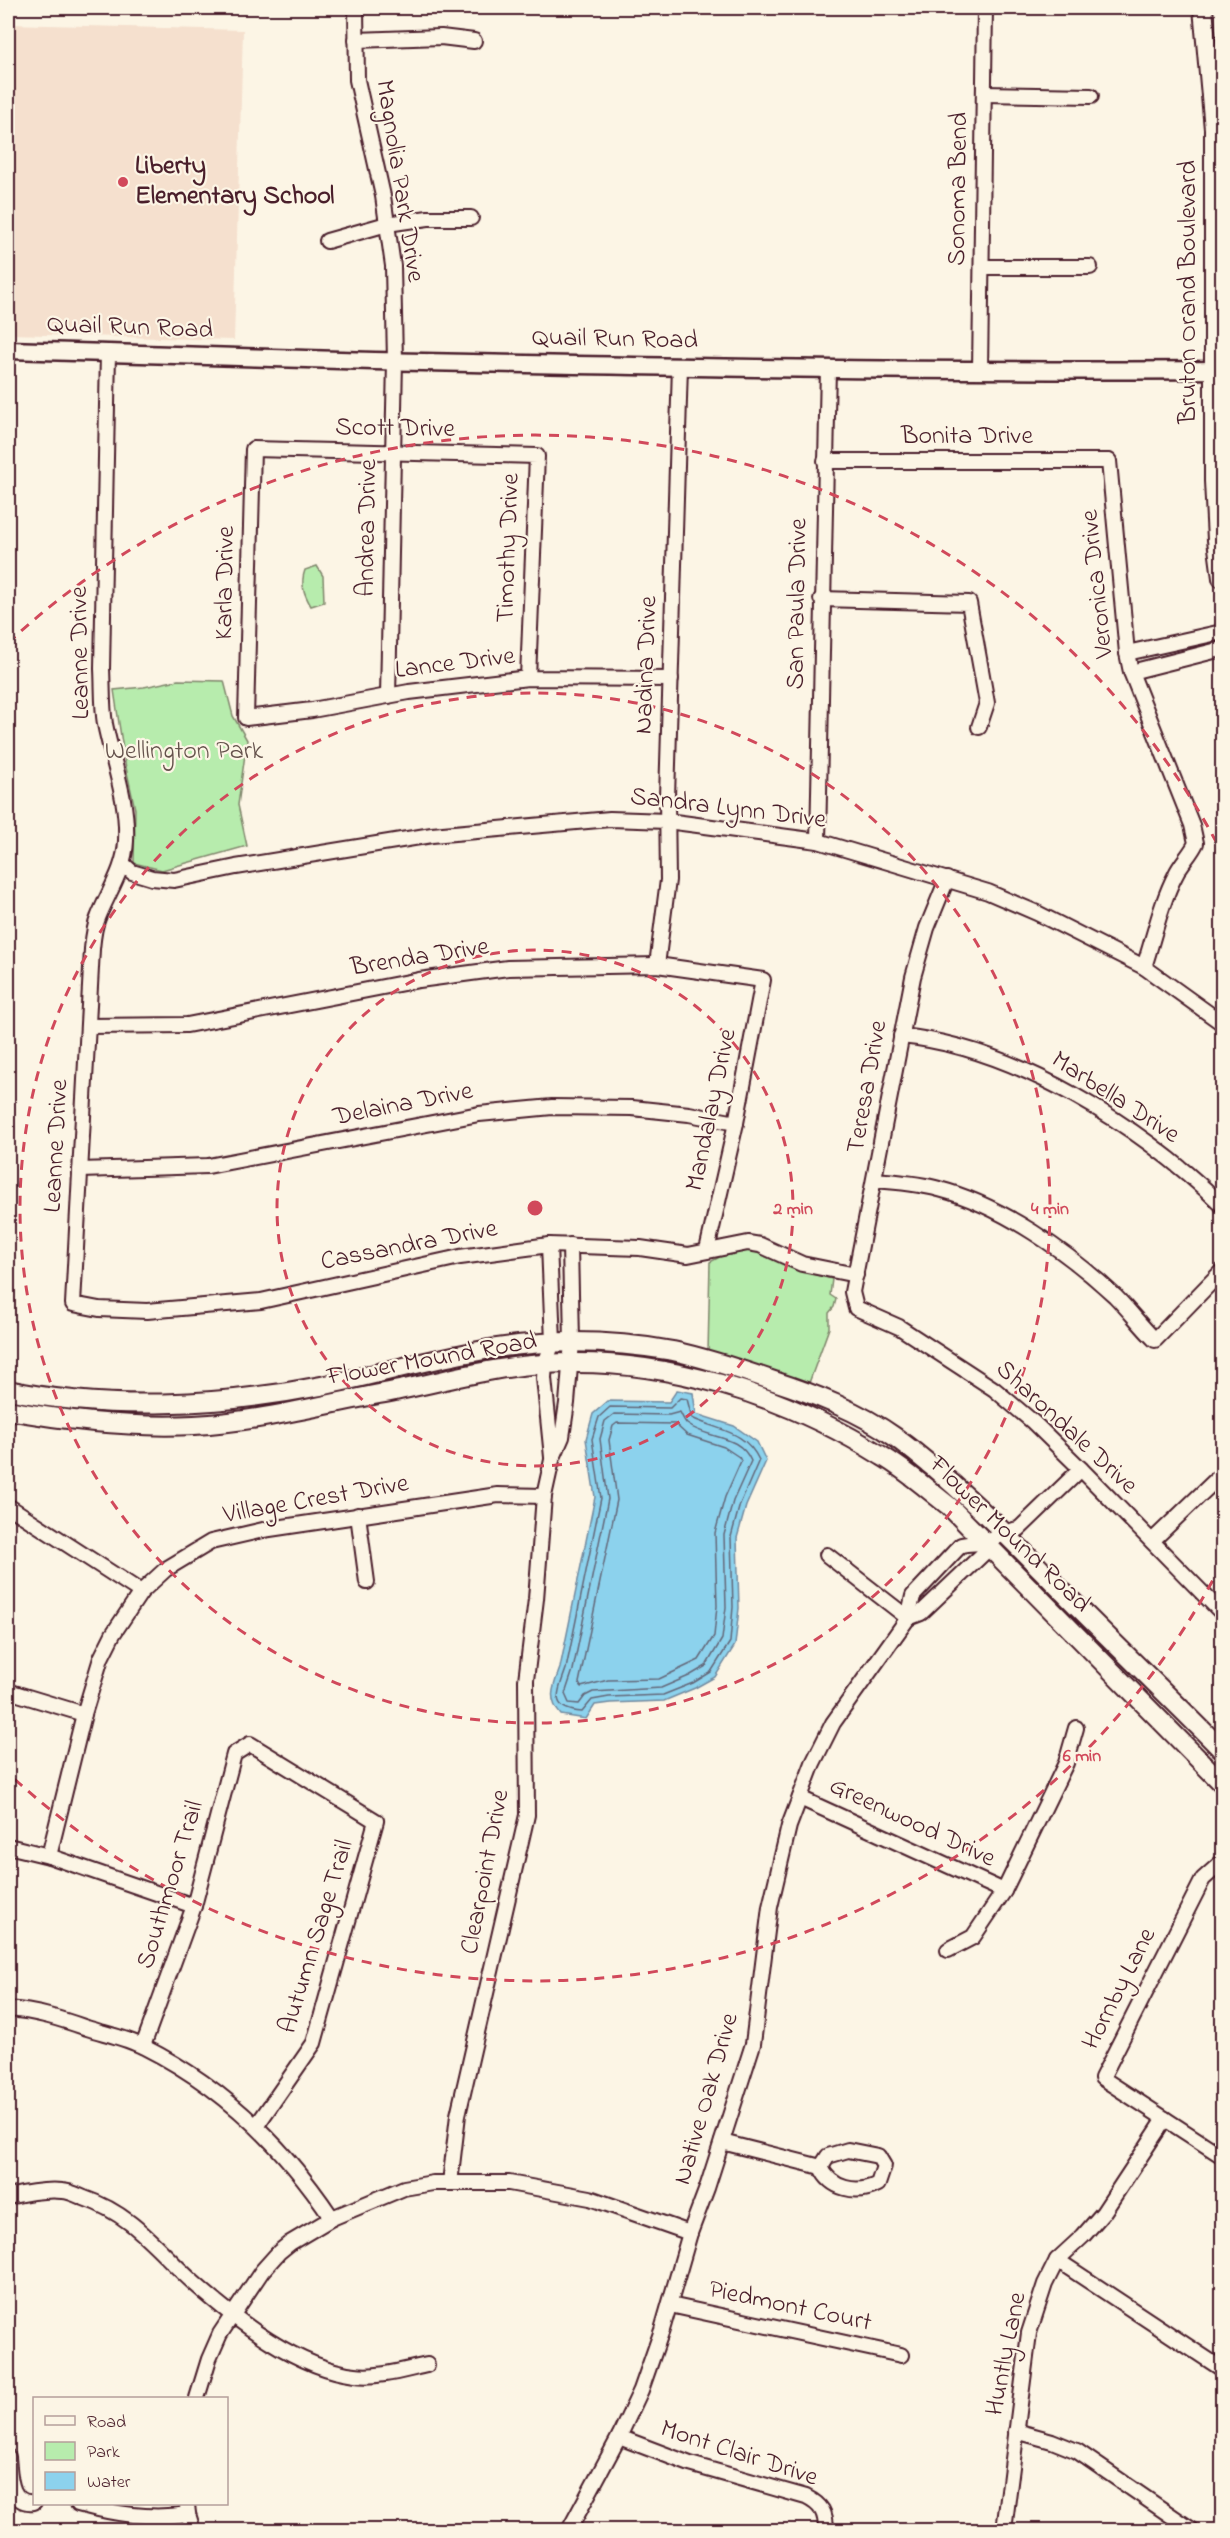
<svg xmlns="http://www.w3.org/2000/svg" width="1230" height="2538" font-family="'Indie Flower',sans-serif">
<rect width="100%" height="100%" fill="#fcf5e5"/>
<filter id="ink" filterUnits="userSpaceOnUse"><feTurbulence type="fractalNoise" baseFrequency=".0167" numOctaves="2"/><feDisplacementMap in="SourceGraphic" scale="12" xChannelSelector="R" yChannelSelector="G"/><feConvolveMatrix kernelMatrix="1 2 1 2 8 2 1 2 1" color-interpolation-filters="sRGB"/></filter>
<g filter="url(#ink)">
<polygon fill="#f5e0ce" points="8,24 243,30 234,340 8,334"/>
<g fill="#b7ecad" stroke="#80866c" stroke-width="1.5">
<path d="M317,566L323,576L324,602L311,606C304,594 300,584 305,570Z"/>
<polygon points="178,680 224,681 233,716 247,740 238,805 247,846 162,870 134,863 135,809 125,763 114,690 144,687"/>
<polygon points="739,1247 764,1255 797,1270 832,1279 830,1295 836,1299 834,1307 829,1313 829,1328 809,1383 708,1353 710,1262"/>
</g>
<path fill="#8cd2ed" stroke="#728a9f" stroke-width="1.5" d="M677,1390L693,1393L696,1414L734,1426L757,1442L766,1461L746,1506L737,1538L739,1608L735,1645L715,1677L695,1688L664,1701L610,1703L595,1705L586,1719L561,1715C547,1699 553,1687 560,1668L595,1497L586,1439L593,1414L608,1401L669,1402Z"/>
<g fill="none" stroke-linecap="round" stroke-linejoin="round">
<g stroke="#646779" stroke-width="1.5">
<path d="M680,1398L687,1399L692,1418C719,1431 745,1430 759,1460L740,1504L731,1537L733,1607L730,1642L711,1672L693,1683L663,1695L609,1697L592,1700L582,1712C548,1709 558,1693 566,1669L601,1498L592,1439L599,1417L610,1407L670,1408Z"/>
<path d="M680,1412C682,1416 684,1421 687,1424C708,1440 739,1433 751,1461L733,1501L724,1535L726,1607L722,1639L706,1666L689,1676L661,1688L593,1692L585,1696L579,1704L569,1703L565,1694L573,1670L608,1499L600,1439L605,1421L614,1414L669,1415Z"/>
<polygon points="617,1423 675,1424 687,1435 724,1447 739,1457 741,1461 725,1497 715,1533 717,1606 714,1636 699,1660 659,1679 608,1680 581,1687 579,1683 617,1500 609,1440 613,1426"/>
</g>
<g stroke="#4a1f2b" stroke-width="18">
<g id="minor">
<polyline points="356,8 357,80 383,196 393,266 395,361 388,696"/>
<polyline points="356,40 441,37 474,41"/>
<polyline points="984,94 1091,96"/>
<polyline points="327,241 387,224 428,218 471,218"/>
<polyline points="982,267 1090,267"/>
<path d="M108,352L102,669C103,687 102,706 105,724C113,764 128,799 126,841C125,869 108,892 98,918C94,927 93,939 92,949L73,1304L99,1309L147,1311L261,1301L460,1257L549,1245L640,1248L688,1255L748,1243L760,1245L802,1264L856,1275"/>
<polyline points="980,371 985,8"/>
<path d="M825,461H1109L1127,653L1131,672L1192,825L1196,843C1191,854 1181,863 1176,874C1161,902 1154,937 1144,967"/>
<polyline points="821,599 969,603 987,703 979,727"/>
<polyline points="1127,653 1222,632"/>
<polyline points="1131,672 1222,649"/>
<polyline points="528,678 537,456 253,449 246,718 312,710 409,692 528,678 671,679"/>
<polyline points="818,841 828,368"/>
<polyline points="123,864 132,872 152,878 174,880 236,867 432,835 610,819 667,821 818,841 988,892 1037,913 1144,967 1222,1023"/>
<polyline points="947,879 927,928 913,977 852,1292 856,1308 899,1327 994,1389 1033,1422 1081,1469 1222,1613"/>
<polyline points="657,965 668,880 667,797 680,366"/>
<polyline points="88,1026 187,1025 419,980 508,968 657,965 763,980 736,1123 707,1250"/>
<path d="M901,1036C1016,1047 1140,1126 1222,1205"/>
<polyline points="80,1170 208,1166 479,1114 552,1107 632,1108 689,1114 736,1123"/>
<path d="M875,1180C896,1182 918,1183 939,1189C1001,1205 1068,1252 1115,1296C1129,1310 1141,1326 1155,1340L1222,1271"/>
<polyline points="549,1245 553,1342 545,1364 544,1378 552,1457"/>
<polyline points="8,1506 141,1592"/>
<polyline points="358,1515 367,1582"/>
<polyline points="1152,1541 1222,1474"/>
<polyline points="827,1555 908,1618"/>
<polyline points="908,1618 921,1613 983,1554 985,1543"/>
<polyline points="8,1691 84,1714"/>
<polyline points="800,1798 1004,1891"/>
<polyline points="8,1846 49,1856 194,1906"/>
<polyline points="49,1856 84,1714 101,1658 113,1634 141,1592 166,1569 211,1542 263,1530 498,1495 544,1496"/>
<polyline points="1222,1862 1203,1879 1102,2078 1222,2156"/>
<polyline points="948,1950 973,1937 1004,1891 1066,1763 1076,1728"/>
<path d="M8,2009C36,2011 61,2019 87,2028C106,2034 127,2038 144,2047C222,2086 284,2146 332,2218"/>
<polyline points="143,2046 194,1906 234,1754 250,1744 376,1821 314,2043 257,2125"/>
<polyline points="722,2142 821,2167"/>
<path d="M848,2150L878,2156L884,2166L878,2184C857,2195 830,2189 821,2167L828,2156Z"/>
<polyline points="450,2183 458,2115 527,1815 526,1680 536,1599 544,1496 552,1460 562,1437 567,1403 572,1342 570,1245"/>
<path d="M8,2197C25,2193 44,2189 62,2191C69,2191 77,2195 84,2198C134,2215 157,2250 194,2283C237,2321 297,2368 355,2375C379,2378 404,2370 427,2365"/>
<polyline points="1057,2260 1222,2369"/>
<polyline points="670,2305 901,2355"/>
<polyline points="197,2398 209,2359 220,2334 262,2271 279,2252 290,2243 332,2218 404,2188 433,2183 509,2183 590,2198 690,2233"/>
<polyline points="1016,2431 1052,2441 1077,2451 1192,2530"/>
<path d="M619,2437L690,2464L806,2497C822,2505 826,2513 826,2530"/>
<path d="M8,2457C10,2475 9,2505 34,2502"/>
<path d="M78,2504C115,2514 150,2520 188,2514"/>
<polyline points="187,2504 188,2514 193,2530"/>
<path d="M569,2530L619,2437L641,2390L662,2330L690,2233L707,2188L753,2044L770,1907L789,1826L813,1763L833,1723L908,1618L913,1596L961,1545C970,1543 978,1544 986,1542C998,1538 1005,1531 1019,1529L1081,1469"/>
<polyline points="1004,2530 1029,2333 1045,2284 1057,2260 1083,2236 1103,2213 1165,2119"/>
</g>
</g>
<g stroke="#4a1f2b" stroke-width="21">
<path id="tertiary" d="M8,350C130,353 252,358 374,361C657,367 940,372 1222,370"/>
</g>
<g stroke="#4a1f2b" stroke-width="22">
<g id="secondary">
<polyline points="1203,8 1214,129 1214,481 1217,540 1222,578"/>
<path d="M8,1390C108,1411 220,1406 321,1386C370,1376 419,1362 468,1353C535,1339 605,1339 673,1351C706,1358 739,1369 771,1380C814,1394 859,1411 895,1437C964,1488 1021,1550 1081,1610C1128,1657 1176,1703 1222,1750"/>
<path d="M8,1410C69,1421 131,1428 194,1425C256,1422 318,1406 379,1394C434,1384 488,1367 544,1364C661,1356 783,1394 882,1456C906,1470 927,1489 949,1506L1222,1783"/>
</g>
</g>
<use href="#minor" stroke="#fcf5e5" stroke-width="14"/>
<use href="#tertiary" stroke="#fcf5e5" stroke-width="16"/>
<use href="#secondary" stroke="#fcf5e5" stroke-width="18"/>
</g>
</g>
<g fill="none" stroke="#d1495b" stroke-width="3" stroke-dasharray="10 8">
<circle cx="535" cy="1208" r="258"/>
<circle cx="535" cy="1208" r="515"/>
<path d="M1221 1565A773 773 0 0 1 8 1773M8 643A773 773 0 0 1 1221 851"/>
</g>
<circle fill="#d1495b" stroke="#fcf5e5" stroke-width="2" cx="123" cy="182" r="6"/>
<g text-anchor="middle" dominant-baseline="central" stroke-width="4.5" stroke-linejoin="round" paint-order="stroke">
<g font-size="26" font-weight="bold" fill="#4a1f2b" stroke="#fcf5e5" text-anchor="start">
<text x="135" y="167">Liberty<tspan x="135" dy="30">Elementary School</tspan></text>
</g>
<g font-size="26" fill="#4a1f2b" stroke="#fcf5e5">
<text transform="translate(399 181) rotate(81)">Magnolia Park Drive</text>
<text transform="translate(959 189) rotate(-89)">Sonoma Bend</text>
<text transform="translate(1189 292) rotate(-90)">Bruton Orand Boulevard</text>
<text transform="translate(130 328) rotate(2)">Quail Run Road</text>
<text transform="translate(615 340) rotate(1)">Quail Run Road</text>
<text transform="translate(395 429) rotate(1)">Scott Drive</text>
<text x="967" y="437">Bonita Drive</text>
<text transform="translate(368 528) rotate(-89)">Andrea Drive</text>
<text transform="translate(509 548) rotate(-88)">Timothy Drive</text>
<text transform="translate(226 583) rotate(-89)">Karla Drive</text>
<text transform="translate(1098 584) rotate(-96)">Veronica Drive</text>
<text transform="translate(798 604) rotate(-89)">San Paula Drive</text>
<text transform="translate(81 653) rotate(-91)">Leanne Drive</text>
<text transform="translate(455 664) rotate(-7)">Lance Drive</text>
<text transform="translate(647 665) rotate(-88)">Nadina Drive</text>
<text transform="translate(728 809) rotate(7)">Sandra Lynn Drive</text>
<text transform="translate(420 958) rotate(-9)">Brenda Drive</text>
<text transform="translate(868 1087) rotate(-80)">Teresa Drive</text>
<text transform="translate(1115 1098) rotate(33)">Marbella Drive</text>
<text transform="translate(403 1105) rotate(-11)">Delaina Drive</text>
<text transform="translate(712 1110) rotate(-78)">Mandalay Drive</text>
<text transform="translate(57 1146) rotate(-87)">Leanne Drive</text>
<text transform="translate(409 1246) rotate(-11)">Cassandra Drive</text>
<text transform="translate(432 1360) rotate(-10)">Flower Mound Road</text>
<text transform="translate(1066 1428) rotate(43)">Sharondale Drive</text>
<text transform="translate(316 1500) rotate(-10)">Village Crest Drive</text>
<text transform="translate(1009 1535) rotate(44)">Flower Mound Road</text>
<text transform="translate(912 1823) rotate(25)">Greenwood Drive</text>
<text transform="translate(486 1872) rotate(-79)">Clearpoint Drive</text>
<text transform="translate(171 1885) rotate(-73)">Southmoor Trail</text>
<text transform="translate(317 1937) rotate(-73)">Autumn Sage Trail</text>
<text transform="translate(1120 1989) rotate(-63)">Hornby Lane</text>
<text transform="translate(707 2099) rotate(-74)">Native Oak Drive</text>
<text transform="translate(790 2307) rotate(12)">Piedmont Court</text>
<text transform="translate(1007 2354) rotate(-79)">Huntly Lane</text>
<text transform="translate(739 2454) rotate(18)">Mont Clair Drive</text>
</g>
<g font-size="26" fill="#65524c" stroke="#fcf5e5">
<text x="184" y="752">Wellington Park</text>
</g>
</g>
<circle cx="535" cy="1208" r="9" fill="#d1495b" stroke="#fcf5e5" stroke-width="3"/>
<g font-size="18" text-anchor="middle" font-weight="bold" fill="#d1495b" stroke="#fcf5e5" stroke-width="4.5" stroke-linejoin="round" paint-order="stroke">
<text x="793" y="1214">2 min</text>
<text x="1050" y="1214">4 min</text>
<text x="1082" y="1761">6 min</text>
</g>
<rect width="1230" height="2538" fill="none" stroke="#fcf5e5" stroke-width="30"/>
<rect x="15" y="15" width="1200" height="2508" fill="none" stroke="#4a1f2b" stroke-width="2" filter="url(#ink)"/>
<rect x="33" y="2397" width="195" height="108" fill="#fcf5e5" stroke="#b59f9b" stroke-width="1.5"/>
<rect x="45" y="2416" width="30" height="9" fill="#fcf5e5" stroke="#b59f9b" stroke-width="1.5"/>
<text x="87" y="2427" font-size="18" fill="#4a1f2b">Road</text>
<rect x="45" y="2442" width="30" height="18" fill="#b7ecad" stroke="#b59f9b" stroke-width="1.5"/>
<text x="87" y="2457" font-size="18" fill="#4a1f2b">Park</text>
<rect x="45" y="2472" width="30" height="18" fill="#8cd2ed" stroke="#b59f9b" stroke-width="1.5"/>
<text x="87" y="2487" font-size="18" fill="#4a1f2b">Water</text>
</svg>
